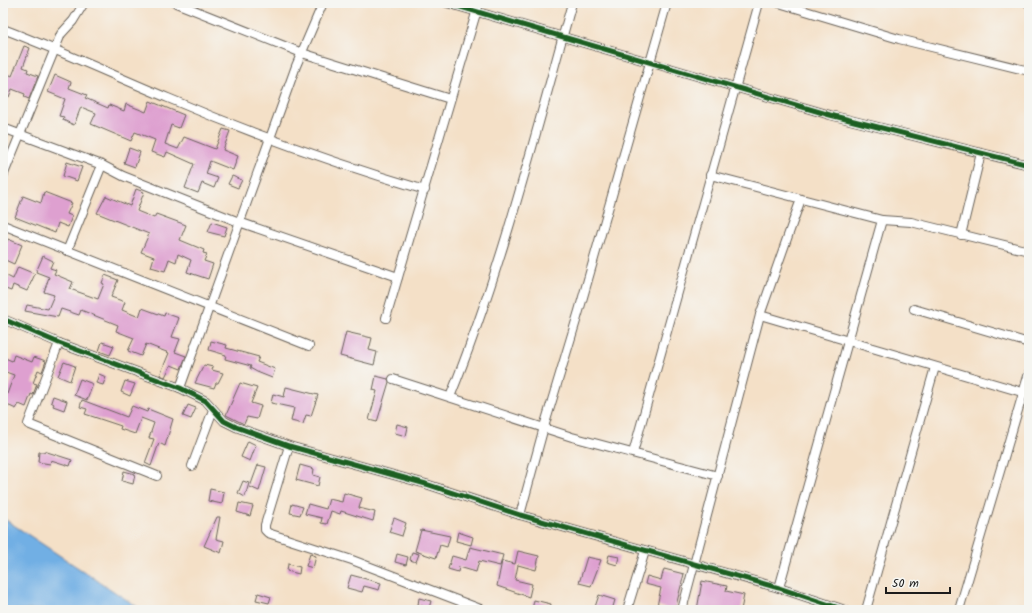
<svg xmlns="http://www.w3.org/2000/svg" width="1032" height="613" font-family="Kalam,sans-serif">
<rect width="100%" height="100%" fill="#f6f6f2"/>
<filter id="ink" filterUnits="userSpaceOnUse"><feTurbulence type="fractalNoise" baseFrequency=".025" numOctaves="2"/><feDisplacementMap in="SourceGraphic" scale="8" xChannelSelector="R" yChannelSelector="G"/><feConvolveMatrix kernelMatrix="1 2 1 2 8 2 1 2 1" color-interpolation-filters="sRGB"/></filter>
<filter id="wash" filterUnits="userSpaceOnUse"><feTurbulence type="fractalNoise" baseFrequency=".012" numOctaves="4" result="noise"/><feDisplacementMap in="SourceGraphic" scale="16" xChannelSelector="R" yChannelSelector="G"/><feGaussianBlur stdDeviation="0.9" result="paint"/><feColorMatrix in="noise" values="0 0 0 0 0 0 0 0 0 0 0 0 0 0 0 0 0 1.4 0 .05"/><feComposite in="paint" operator="in"/></filter>
<g filter="url(#wash)">
<rect width="100%" height="100%" fill="#f4e0c7"/>
<polygon fill="#71afe4" stroke="#466680" points="3,518 142,610 3,610"/>
<g id="blocks">
<g fill="#dea0d0">
<polygon points="24,46 30,48 23,67 28,69 27,72 38,76 29,99 24,97 25,94 12,89 9,97 3,95 3,82 5,82 8,74 12,76"/>
<polygon points="55,75 71,82 69,88 87,95 85,98 108,108 109,105 124,111 126,104 146,112 150,101 184,115 179,128 171,125 165,144 178,149 184,137 215,149 223,129 230,131 223,150 238,156 233,170 210,161 206,174 218,178 214,188 202,183 198,193 185,188 194,164 167,152 165,157 151,152 155,140 135,132 131,141 91,124 96,113 81,107 74,125 63,120 64,117 59,116 65,99 48,92"/>
<polygon points="129,148 140,152 135,167 124,163"/>
<polygon points="67,162 82,167 77,181 63,176"/>
<polygon points="232,176 242,180 238,188 228,184"/>
<polygon points="136,189 144,192 137,211 154,218 156,214 186,225 180,240 204,250 203,253 207,254 204,261 213,264 208,279 187,272 191,260 178,254 176,262 169,259 165,271 151,267 154,257 141,252 149,234 97,213 106,196 130,206"/>
<polygon points="44,192 72,203 67,214 72,216 68,227 58,223 55,233 15,217 23,196 41,203"/>
<polygon points="212,222 227,227 224,236 208,232"/>
<polygon points="8,239 22,245 14,264 3,259 3,251"/>
<polygon points="43,256 53,261 50,268 56,270 54,274 73,282 70,289 98,299 104,284 102,283 105,275 118,280 111,297 125,302 122,310 139,317 142,308 164,316 165,313 179,318 172,337 180,339 175,352 186,356 181,369 171,365 165,377 160,375 169,353 146,344 141,356 128,351 134,338 116,331 118,325 81,310 79,315 61,309 58,317 25,311 27,305 48,309 54,295 44,292 49,277 36,272"/>
<polygon points="18,267 35,274 27,291 13,285 11,291 3,288 3,274 13,279"/>
<polygon points="346,332 372,338 369,350 377,352 374,365 340,356"/>
<polygon points="211,341 227,345 226,348 259,357 257,362 275,369 272,378 257,372 250,368 251,366 225,359 226,355 209,350"/>
<polygon points="102,342 114,346 110,355 99,351"/>
<polygon points="14,355 32,362 34,357 46,361 42,372 38,370 33,383 37,384 33,395 31,394 26,407 19,404 16,409 3,403 3,392 7,394 14,375 3,371 3,357 12,361"/>
<polygon points="64,362 75,366 70,381 58,376"/>
<polygon points="204,365 213,367 212,370 223,373 218,383 216,383 214,388 195,383"/>
<polygon points="99,374 106,377 103,385 96,383"/>
<polygon points="376,376 388,379 389,382 377,422 369,420 377,391 373,390"/>
<polygon points="80,379 93,384 87,400 74,395"/>
<polygon points="125,381 135,384 130,396 121,392"/>
<polygon points="240,383 257,388 251,403 261,406 257,419 247,417 244,424 226,415"/>
<polygon points="286,387 318,395 311,416 306,415 303,424 291,421 294,408 271,403 273,394 284,397"/>
<polygon points="53,396 67,401 64,410 53,406 54,404 51,402"/>
<polygon points="82,400 127,417 132,406 147,412 148,409 173,419 165,446 159,443 151,466 145,463 154,439 149,438 154,423 141,418 135,434 120,429 121,426 85,414 87,409 80,407"/>
<polygon points="188,405 196,408 191,419 183,416"/>
<polygon points="397,424 408,427 406,436 395,433"/>
<polygon points="248,441 256,445 250,461 241,457"/>
<polygon points="44,451 72,460 70,466 51,460 50,464 38,462 39,452 44,452"/>
<polygon points="258,465 266,467 259,491 250,487"/>
<polygon points="300,465 314,469 313,475 320,477 318,486 296,480"/>
<polygon points="124,471 135,474 133,484 122,481"/>
<polygon points="243,481 249,483 245,497 238,493"/>
<polygon points="210,489 224,492 222,504 208,501"/>
<polygon points="344,493 362,498 359,508 375,512 373,521 341,511 340,514 331,511 327,524 321,523 322,518 305,514 308,504 326,509 329,499 342,502"/>
<polygon points="239,503 253,506 250,516 237,512"/>
<polygon points="292,504 303,507 300,515 290,513"/>
<polygon points="217,517 220,517 216,539 224,541 221,553 204,546"/>
<polygon points="394,518 406,523 402,536 389,532"/>
<polygon points="421,530 450,536 447,547 440,545 436,558 415,551"/>
<polygon points="458,532 473,537 471,545 456,541"/>
<polygon points="470,547 503,555 500,566 479,561 476,572 459,567 458,572 448,569 452,556 466,560"/>
<polygon points="518,551 539,556 536,570 518,565 515,580 532,584 529,597 497,586 502,561 515,564"/>
<polygon points="412,552 419,554 416,562 410,560"/>
<polygon points="310,554 316,556 313,568 306,566"/>
<polygon points="397,554 408,557 406,565 395,562"/>
<polygon points="609,555 619,557 617,565 607,562"/>
<polygon points="587,557 601,560 591,586 579,583"/>
<polygon points="288,564 300,567 299,574 287,571"/>
<polygon points="664,569 684,574 675,610 657,606 661,588 645,584 647,576 661,580"/>
<polygon points="351,575 381,583 379,590 364,586 362,592 347,588"/>
<polygon points="702,581 727,586 726,591 744,595 741,610 697,610"/>
<polygon points="258,593 271,597 269,603 256,600"/>
<polygon points="599,595 615,600 612,610 595,607"/>
<polygon points="419,598 431,601 429,608 418,605"/>
<polygon points="534,600 551,604 550,610 532,610"/>
</g>
</g>
</g>
<g filter="url(#ink)">
<use href="#blocks" fill-opacity="0" stroke="#686158" stroke-width="1"/>
<g fill="none" stroke-linecap="round" stroke-linejoin="round">
<g stroke="#686158" stroke-width="10">
<g id="street">
<polyline points="176,3 302,53 450,99"/>
<polyline points="447,3 830,115 1029,165"/>
<polyline points="779,3 899,39 1029,71"/>
<polyline points="1028,3 1029,4"/>
<path d="M3,29C59,50 113,75 168,98C252,134 337,164 425,190"/>
<polyline points="3,128 102,165 123,176 239,222 398,277"/>
<polyline points="710,175 882,220 911,222 1029,251"/>
<polyline points="3,176 61,34 73,21 84,3"/>
<polyline points="3,225 309,346"/>
<polyline points="961,235 981,153"/>
<polyline points="67,251 102,165"/>
<polyline points="914,309 1029,343"/>
<polyline points="760,315 1029,394"/>
<polyline points="386,318 479,3"/>
<polyline points="3,319 59,343 180,388 206,401 224,421 236,427 289,446 426,484 520,515 779,588 845,610"/>
<polyline points="59,343 28,424 157,476"/>
<polyline points="393,379 572,437 718,476"/>
<polyline points="180,388 296,66 323,3"/>
<path d="M450,397C502,269 535,135 572,3"/>
<polyline points="289,446 265,525 265,530 268,533 352,560 483,610"/>
<polyline points="633,453 759,3"/>
<polyline points="192,466 213,410"/>
<polyline points="520,515 544,427 579,311 667,3"/>
<polyline points="779,588 882,220"/>
<polyline points="627,610 645,551"/>
<polyline points="682,610 760,315 801,199"/>
<polyline points="866,610 935,367"/>
<polyline points="959,610 1029,373"/>
</g>
</g>
<use href="#street" stroke="#fff" stroke-width="8"/>
<g stroke="#f6f6f2" stroke-width="8">
<g id="cycleway">
<polyline points="447,3 830,115 1029,165"/>
<polyline points="3,319 59,343 180,388 206,401 224,421 236,427 289,446 426,484 520,515 779,588 845,610"/>
</g>
</g>
<use href="#cycleway" stroke="#1b5e20" stroke-width="5"/>
</g>
</g>
<rect width="1032" height="613" fill="none" stroke="#f6f6f2" stroke-width="16"/>
<path d="M886 587v6h64v-6" fill="none" stroke="#1c1c1c" stroke-width="2"/>
<text x="892" y="587" font-size="12" fill="#1c1c1c" stroke="#f6f6f2" stroke-width="3" paint-order="stroke">50 m</text>
</svg>
